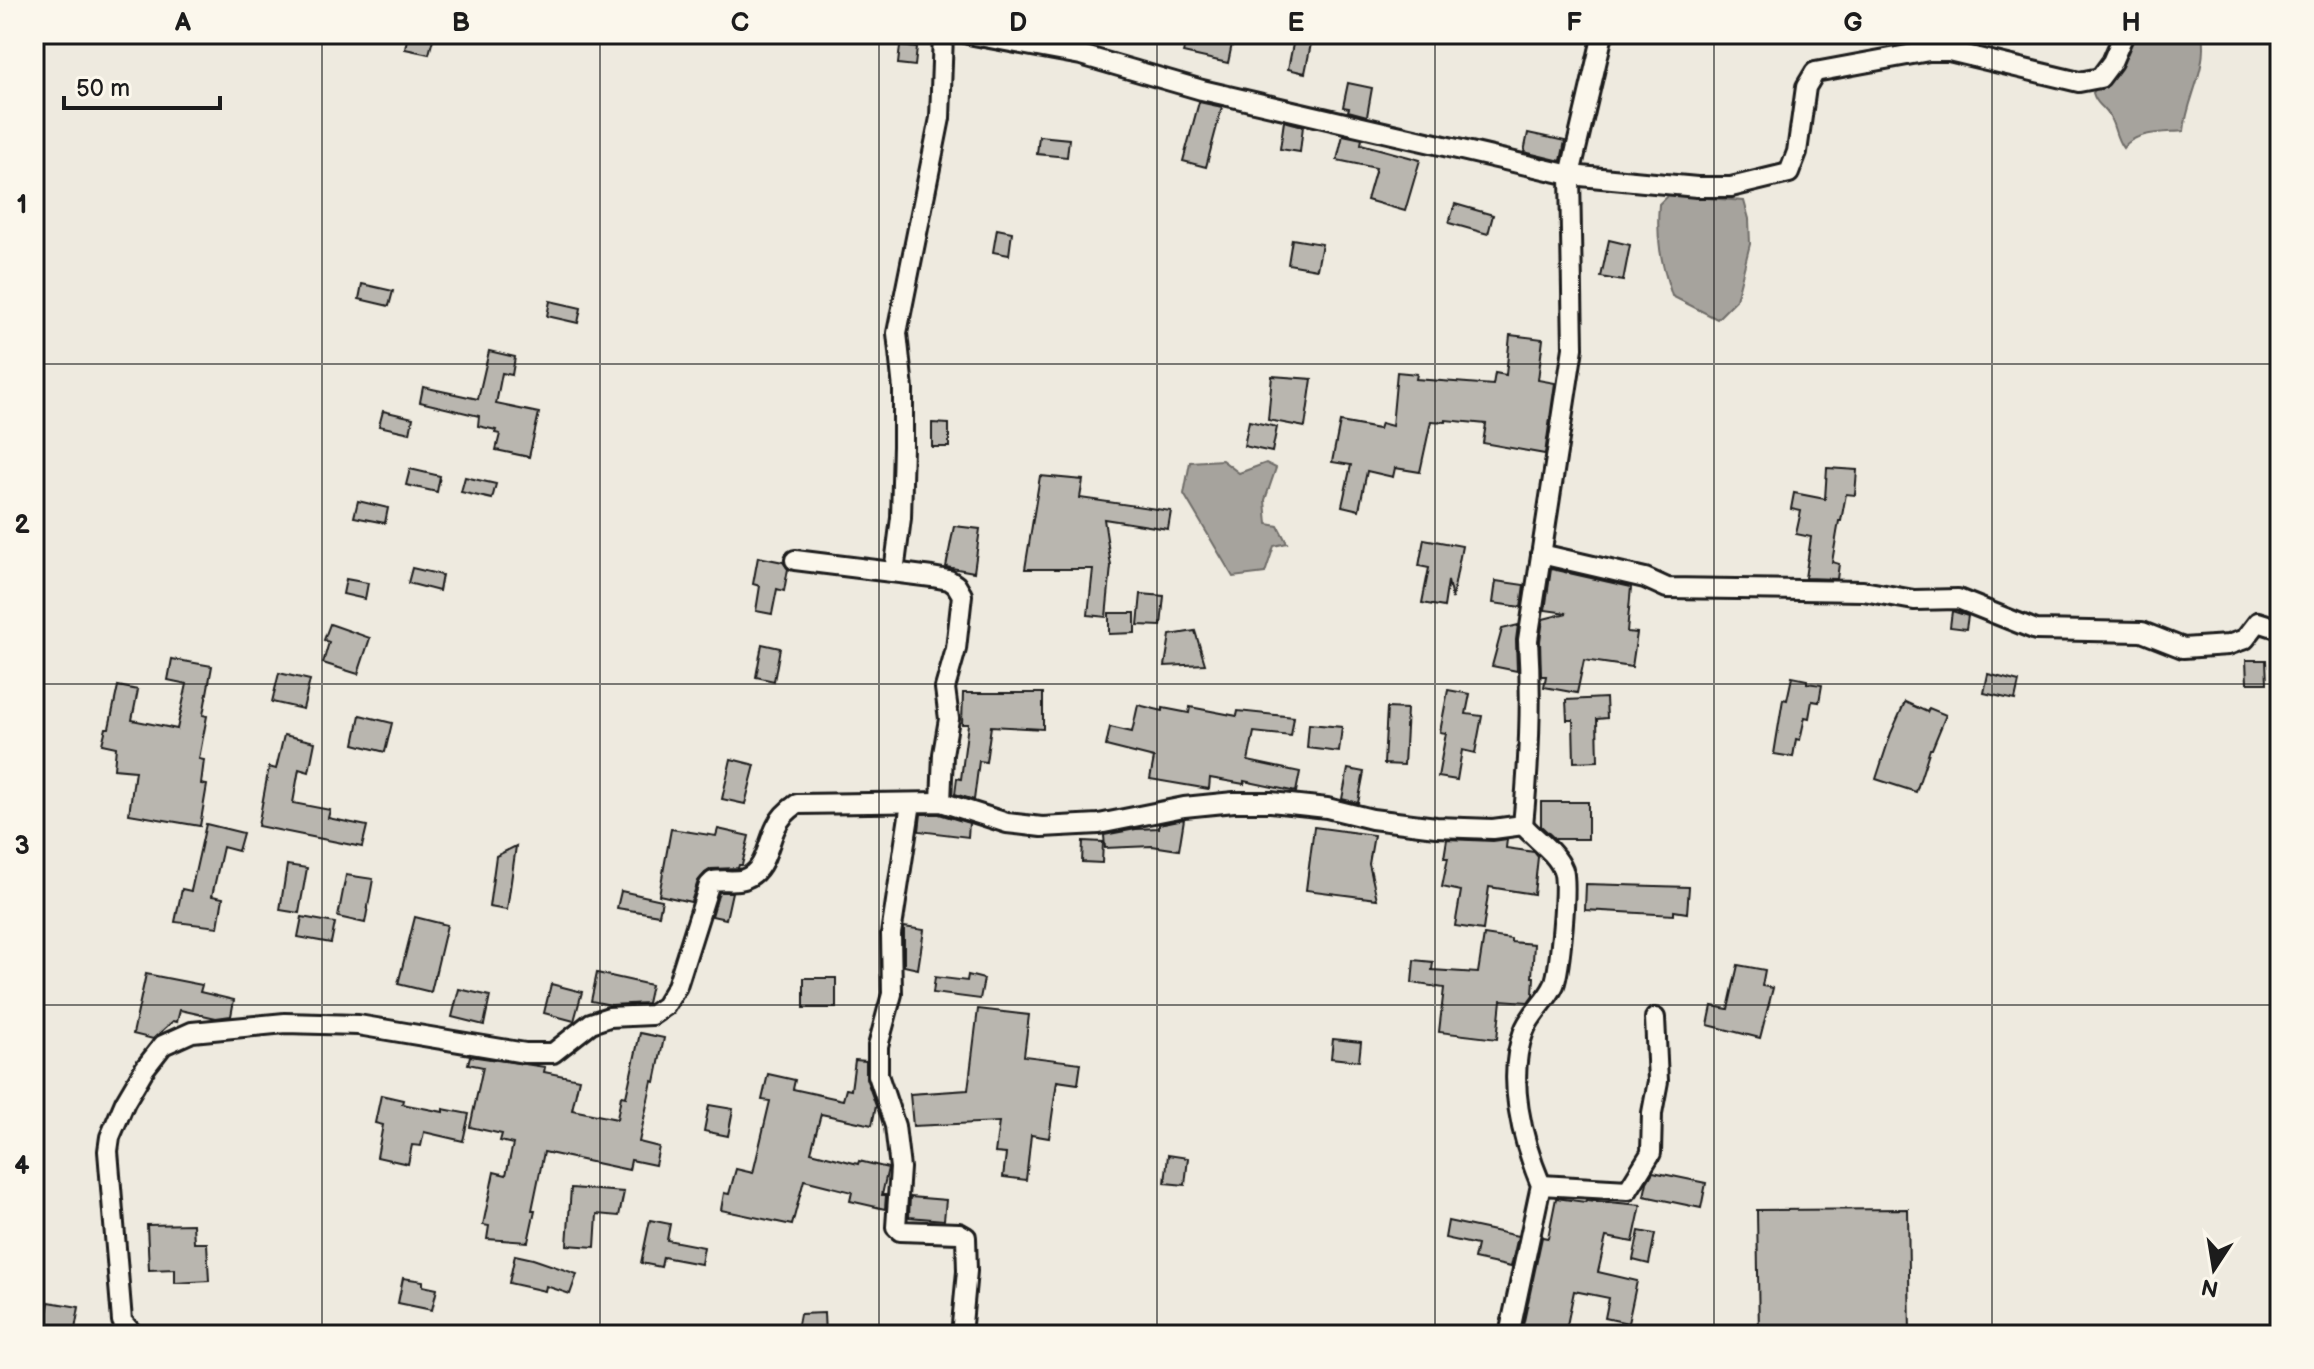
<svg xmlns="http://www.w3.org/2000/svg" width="2314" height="1369" font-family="'Balsamiq Sans',sans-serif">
<rect width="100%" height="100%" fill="#eeeadf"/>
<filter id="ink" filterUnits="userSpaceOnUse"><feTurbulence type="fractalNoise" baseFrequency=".0125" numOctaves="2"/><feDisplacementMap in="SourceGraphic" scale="16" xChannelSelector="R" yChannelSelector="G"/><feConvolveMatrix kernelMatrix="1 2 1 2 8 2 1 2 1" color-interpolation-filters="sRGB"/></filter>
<g filter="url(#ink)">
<g fill="#a6a39d" stroke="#6f6d69" stroke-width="2">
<path d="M2131,34H2202C2208,69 2187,98 2184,131C2165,133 2135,131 2123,148C2114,137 2115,120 2105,110C2099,103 2096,103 2093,93Z"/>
<path d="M1668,195L1744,201L1749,219L1750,244L1736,300L1717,319L1672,296C1661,262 1656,240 1659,204Z"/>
<polygon points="1222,460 1239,473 1266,463 1276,468 1265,500 1267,524 1278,526 1287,543 1274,546 1265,573 1233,577 1184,494 1190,462"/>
</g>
<g fill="#b9b6af" stroke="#1c1c1c" stroke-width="2">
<polygon points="408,34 433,39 429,54 405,49"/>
<polygon points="1187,34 1232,44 1228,63 1183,53"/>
<polygon points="1295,34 1313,34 1305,73 1288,69"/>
<polygon points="900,46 917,48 915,66 898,64"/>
<polygon points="1348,83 1372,88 1367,116 1348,111 1349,108 1343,107"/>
<polygon points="1199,102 1222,107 1206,167 1183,161"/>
<polygon points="1284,121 1303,126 1300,152 1280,149"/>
<polygon points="1528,133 1565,141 1561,161 1524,152"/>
<polygon points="1343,135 1362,139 1361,144 1420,160 1405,211 1367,200 1376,168 1337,160"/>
<polygon points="1039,136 1069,139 1067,157 1037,154"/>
<polygon points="1455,204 1493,215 1488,234 1449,223"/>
<polygon points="997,229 1012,232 1009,255 993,252"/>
<polygon points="1292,239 1322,244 1317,269 1288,264"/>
<polygon points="1609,240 1630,245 1623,281 1601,277"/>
<polygon points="362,284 393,291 389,306 359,299"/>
<polygon points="550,301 581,308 578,323 547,316"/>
<polygon points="1510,335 1543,339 1538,380 1555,383 1545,454 1483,443 1486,424 1446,420 1446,422 1431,421 1420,472 1395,468 1393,477 1367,471 1359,510 1342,506 1351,465 1332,462 1340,422 1379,429 1381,423 1392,426 1397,372 1417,374 1416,379 1493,385 1495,373 1506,375"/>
<polygon points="489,351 515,357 512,375 502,373 496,404 539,413 529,457 496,450 500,434 495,433 496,430 478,426 479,416 420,402 423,387 478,399"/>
<polygon points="1272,376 1312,379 1305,427 1268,420"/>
<polygon points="383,411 413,418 410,433 379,426"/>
<polygon points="1249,421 1277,427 1272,452 1244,446"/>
<polygon points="932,423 949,424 949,447 932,447"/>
<polygon points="1827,468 1857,470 1855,495 1846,494 1841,521 1839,521 1832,562 1839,564 1837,579 1805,578 1811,537 1796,534 1801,511 1791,509 1794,493 1825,499"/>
<polygon points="410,469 440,476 437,492 406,485"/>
<polygon points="1040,476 1083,480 1080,498 1171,511 1168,529 1104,519 1111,566 1106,617 1088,615 1093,569 1025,569"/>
<polygon points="465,477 496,484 492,499 461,492"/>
<polygon points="358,501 388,508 385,523 354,517"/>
<polygon points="954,526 980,529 974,572 946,567"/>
<polygon points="1424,539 1462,546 1452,599 1448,581 1444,607 1422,603 1429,568 1419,566"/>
<polygon points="758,557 783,562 788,569 784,591 777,589 772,614 756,611 760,586 753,584"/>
<polygon points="412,568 442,575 439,591 408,583"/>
<polygon points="1551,569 1631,587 1627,632 1637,633 1632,667 1584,660 1577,693 1544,687 1546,676 1541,676 1540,641 1543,619 1567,613 1545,610"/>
<polygon points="346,579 368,583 365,599 343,594"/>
<polygon points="1496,581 1524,585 1521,607 1493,603"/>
<polygon points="1141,594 1164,596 1161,626 1138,625"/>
<polygon points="1952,611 1968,616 1966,629 1950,627"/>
<polygon points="1109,613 1135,613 1135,633 1109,634"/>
<polygon points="330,624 370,638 358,674 323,663 329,642 324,640"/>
<polygon points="1518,625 1516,640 1517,671 1492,666 1502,629"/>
<polygon points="1195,631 1205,664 1165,666 1170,635"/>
<polygon points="762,644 780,648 774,681 756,677"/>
<polygon points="172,659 212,666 203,715 207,716 199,759 204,760 201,784 207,785 200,826 129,814 135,771 114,769 116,747 102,744 106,728 109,728 118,686 138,690 132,720 177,729 187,684 168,680"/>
<polygon points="2246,660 2266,660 2267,683 2247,683"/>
<polygon points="279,673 310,680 303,709 272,702"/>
<polygon points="1988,674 2019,682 2015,700 1984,693"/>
<polygon points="1792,677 1807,680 1807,683 1822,685 1819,702 1812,701 1809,718 1805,717 1800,740 1796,739 1793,757 1774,754 1783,699 1787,700"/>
<polygon points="1448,690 1470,694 1466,714 1482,716 1475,753 1462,750 1457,780 1438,777 1446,733 1440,732"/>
<polygon points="963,693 1043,693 1043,729 991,726 986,762 979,761 974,800 955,794 957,778 961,779 968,724 962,724"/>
<polygon points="1606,698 1607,718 1597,719 1598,761 1574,762 1573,720 1567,720 1566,700"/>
<polygon points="1905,702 1927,712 1929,708 1946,715 1932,749 1930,749 1916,792 1876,779 1891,733"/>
<polygon points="1138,705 1163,711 1163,708 1189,713 1190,707 1237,716 1238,711 1294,717 1291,736 1254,732 1248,761 1300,772 1296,792 1244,781 1244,784 1210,778 1209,789 1150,779 1154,758 1106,746 1110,727 1132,732"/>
<polygon points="1387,708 1407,709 1404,765 1384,764"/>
<polygon points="360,715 392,723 385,752 354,744"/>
<polygon points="1309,724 1342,727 1339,752 1307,748"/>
<polygon points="284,735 315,742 309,772 299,769 293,803 330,810 328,818 367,826 362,847 258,826 269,767 276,769"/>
<polygon points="731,759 755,765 745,804 722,799"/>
<polygon points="1348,769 1364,772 1358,803 1342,799"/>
<polygon points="1541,802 1588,802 1588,839 1555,839 1541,826"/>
<polygon points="921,814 939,814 969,823 968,837 919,831"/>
<polygon points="1184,819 1179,850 1152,846 1105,848 1104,835 1136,829 1159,828 1159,824"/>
<polygon points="206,824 243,833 238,851 223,847 212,896 223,898 218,927 175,922 182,889 191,891"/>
<polygon points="1314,827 1374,835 1369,864 1377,899 1306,890"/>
<polygon points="671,829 716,836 718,829 749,836 742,865 739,865 738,868 711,869 705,873 698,881 691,902 659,895"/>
<polygon points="1447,839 1493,841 1507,839 1506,848 1534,852 1538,857 1534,894 1489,887 1483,930 1455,926 1461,891 1442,887 1448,858 1444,858"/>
<polygon points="1083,841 1103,842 1102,863 1082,862"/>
<polygon points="516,846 507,910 489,907 496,856"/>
<polygon points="287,865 307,868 299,913 280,910"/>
<polygon points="346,875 373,879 365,923 338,917"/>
<polygon points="1586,884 1689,887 1687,913 1674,911 1674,915 1585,910"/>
<polygon points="621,891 662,900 659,915 617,908"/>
<polygon points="719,892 732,892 726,919 712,916"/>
<polygon points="302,917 335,923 331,943 298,937"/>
<polygon points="415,917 447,925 431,992 398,984"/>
<polygon points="904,927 924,930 918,969 904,966"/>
<polygon points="1484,935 1511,939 1511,942 1534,944 1532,977 1534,977 1533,995 1528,1002 1501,1000 1497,1039 1439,1032 1444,988 1412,983 1414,960 1433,962 1432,970 1478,973"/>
<polygon points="1738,965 1765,970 1762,986 1773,988 1760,1038 1708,1025 1712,1006 1728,1009"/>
<polygon points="597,973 651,985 647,1003 611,1005 591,1001"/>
<polygon points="146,974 202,985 200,992 234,1000 231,1016 216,1018 180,1010 177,1022 173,1021 153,1039 133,1034"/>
<polygon points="968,975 984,979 980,999 933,993 935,977 967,981"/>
<rect x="804" y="978" width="32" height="30"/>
<polygon points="551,984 582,992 574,1021 544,1013"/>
<polygon points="459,989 490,996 484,1025 452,1017"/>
<polygon points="978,1009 1029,1015 1024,1056 1081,1063 1078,1084 1057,1081 1049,1138 1031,1135 1026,1180 1003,1177 1006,1154 995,1153 999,1122 913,1126 910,1094 968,1090"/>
<polygon points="640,1033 664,1038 655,1082 652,1081 639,1142 659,1147 655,1165 631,1160 629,1170 544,1152 532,1210 535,1210 528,1242 487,1239 489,1226 483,1225 494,1172 506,1175 513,1144 500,1141 502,1134 470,1127 483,1067 468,1064 470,1056 545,1067 544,1072 579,1079 572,1110 617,1119 621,1096 626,1097"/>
<polygon points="1333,1039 1361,1042 1359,1061 1331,1058"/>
<polygon points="855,1060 866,1061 866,1078 876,1106 872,1125 821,1114 811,1152 858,1164 859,1161 888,1168 882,1195 886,1195 885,1209 850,1201 852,1192 804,1180 792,1225 721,1210 724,1193 729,1194 736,1169 753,1173 770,1101 762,1100 768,1074 795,1080 793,1089 843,1100 846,1089 851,1090"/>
<polygon points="381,1095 403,1100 402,1104 443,1112 443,1109 469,1114 463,1141 424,1132 421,1146 412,1145 408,1164 377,1157 383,1125 375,1123"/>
<polygon points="709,1105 733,1109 728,1136 704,1131"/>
<polygon points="1168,1155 1188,1158 1185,1185 1165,1183"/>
<polygon points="1653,1172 1706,1183 1701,1208 1644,1196 1647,1182"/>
<polygon points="571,1188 624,1192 619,1216 597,1214 595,1247 567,1245"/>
<polygon points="910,1197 946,1200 944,1220 909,1217"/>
<polygon points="1556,1198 1585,1202 1586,1200 1641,1205 1633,1242 1606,1237 1598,1272 1637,1281 1628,1323 1605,1318 1609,1298 1574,1291 1565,1335 1521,1335 1542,1237 1548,1238"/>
<polygon points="1908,1209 1910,1335 1759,1335 1757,1210"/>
<polygon points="650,1220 670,1224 667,1240 704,1247 701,1264 663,1257 661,1267 641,1263"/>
<polygon points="1448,1221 1518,1236 1511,1267 1474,1259 1477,1245 1445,1238"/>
<polygon points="193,1224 194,1243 207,1243 209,1281 175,1283 175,1269 149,1270 147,1225"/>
<polygon points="1639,1231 1655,1234 1649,1264 1633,1260"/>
<polygon points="515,1255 533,1259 577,1274 570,1294 546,1286 545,1291 509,1283"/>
<polygon points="403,1278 423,1281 423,1286 437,1289 432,1310 398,1303"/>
<polygon points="49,1302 79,1307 74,1335 48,1335 50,1326 45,1325"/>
<polygon points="824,1313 825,1335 796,1335 800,1314"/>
</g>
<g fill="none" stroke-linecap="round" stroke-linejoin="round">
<g stroke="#1c1c1c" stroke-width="24">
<g id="minor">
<polyline points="968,34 1081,55 1202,90 1570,175 1697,187 1731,187 1789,173 1797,152 1806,87 1815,72 1929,51 1949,51 2079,82 2100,78 2112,62 2124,34"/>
<polyline points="1541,554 1645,578 1667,588 1863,591 1914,600 1958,599 2036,630 2142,632 2183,648 2228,645 2245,639 2258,622 2280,629"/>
<polyline points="795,560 932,577 949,580 956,585 962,595 956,649 945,688 949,719 943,754 941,802"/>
<polyline points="894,572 901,518 903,446 903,389 897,333 940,118 943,34"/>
<polyline points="911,803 891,934 892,994 878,1046 878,1075 895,1126 900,1168 896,1227 900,1231 959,1233 966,1237 967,1271 961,1335"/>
<polyline points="1541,1185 1628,1190 1651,1153 1652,1113 1658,1081 1655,1018"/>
<path d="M134,1335L122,1321L108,1151L110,1137L125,1102L145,1068L163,1045L192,1032L285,1023L358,1025L525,1053H553L591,1023L609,1017L652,1015L665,1006L677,986L709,885L713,881C723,879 735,882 744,879C766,871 767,845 776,827C781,816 788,810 797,804L941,802L1007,823L1042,827L1099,824L1184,807L1234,802H1271L1327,808L1372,819L1436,827L1493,829L1523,825C1529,763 1532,702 1528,640L1573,348L1570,175L1603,34"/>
<path d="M1509,1335L1541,1185C1522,1140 1506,1078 1524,1031C1530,1014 1547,1001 1554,985C1560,970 1568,884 1563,870C1556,852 1535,839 1523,825"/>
</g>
</g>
<use href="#minor" stroke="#fbf7ec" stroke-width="18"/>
</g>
</g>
<path fill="none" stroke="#1c1c1c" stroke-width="2" stroke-opacity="0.55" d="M322,34V1335M600,34V1335M879,34V1335M1157,34V1335M1435,34V1335M1714,34V1335M1992,34V1335M34,364H2280M34,684H2280M34,1005H2280"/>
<rect width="2314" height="1369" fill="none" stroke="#fbf7ec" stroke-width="88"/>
<g transform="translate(2214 1269) rotate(192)" stroke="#fbf7ec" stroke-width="6" paint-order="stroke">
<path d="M0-6L14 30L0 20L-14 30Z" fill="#1c1c1c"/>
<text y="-12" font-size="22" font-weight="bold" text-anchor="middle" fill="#1c1c1c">N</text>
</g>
<path d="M64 96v12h156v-12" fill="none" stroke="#1c1c1c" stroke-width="4"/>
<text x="76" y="96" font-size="24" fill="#1c1c1c" stroke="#fbf7ec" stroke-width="6" paint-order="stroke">50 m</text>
<rect x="44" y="44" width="2226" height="1281" fill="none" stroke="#1c1c1c" stroke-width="3"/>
<g font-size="26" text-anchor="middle" font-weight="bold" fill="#1c1c1c">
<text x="183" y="31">A</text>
<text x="461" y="31">B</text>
<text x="740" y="31">C</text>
<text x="1018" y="31">D</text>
<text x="1296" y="31">E</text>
<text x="1574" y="31">F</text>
<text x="1853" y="31">G</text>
<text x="2131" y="31">H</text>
<text x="22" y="213">1</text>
<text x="22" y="533">2</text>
<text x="22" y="854">3</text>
<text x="22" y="1174">4</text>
</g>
</svg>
